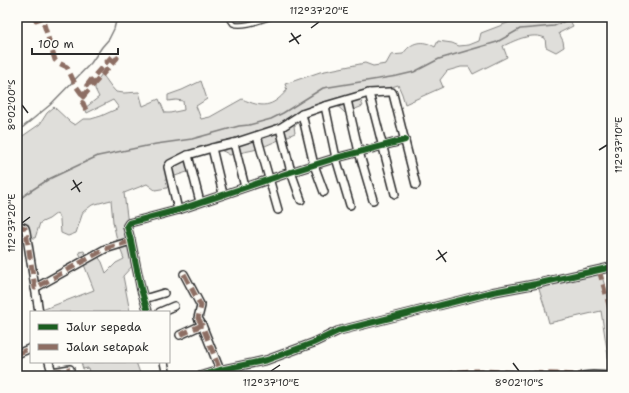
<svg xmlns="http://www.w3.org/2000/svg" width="629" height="393" font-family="'Shantell Sans',sans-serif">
<rect width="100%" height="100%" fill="#fdfcf7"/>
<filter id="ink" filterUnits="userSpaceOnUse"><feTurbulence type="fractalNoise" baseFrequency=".025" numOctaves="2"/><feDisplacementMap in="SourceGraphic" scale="8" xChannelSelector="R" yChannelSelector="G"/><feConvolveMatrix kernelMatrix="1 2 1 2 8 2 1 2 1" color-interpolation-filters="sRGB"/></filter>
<g filter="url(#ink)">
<g fill="#dfdeda" stroke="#858482">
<path d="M518,17H568L573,26L559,33L563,41L564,47L556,52L546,47L545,38C532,32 516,40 503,46L507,57L473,74L469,67H461L447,71L440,80L443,87L405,104L402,94L398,85L359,97L363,106L345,113L333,102L316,111L294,126L295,133L258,149L230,155C214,145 208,149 192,156L190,171L172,177L167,188L155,190L147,184L124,193L132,256L134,264L123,276L130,312H42V310L94,290L79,252L84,251L87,260L97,255L102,262L106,273L116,263L124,259L117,240L113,222L111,200L92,205L83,212L76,233L68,236L61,233L60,220L57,213L49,219L40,223L35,238L17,236V140L40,124L47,113L54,107L70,122L75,125L83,119H91L101,116L119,108L113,100L87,113L85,108L99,97L95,89V83L102,74C107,80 110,86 116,92L124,93L139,92L143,106L159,99L165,113H170L184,110L183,101L176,100L168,101V95L182,90L201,81L207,99L196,106L201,119L210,117L242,99C262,108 272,108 287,90L285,84L320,72L365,63L373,66L386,64L391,55L403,54C411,42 422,39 435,47L438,41L452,43L459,46L469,45L479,41L481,33L518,19Z"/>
<polygon points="600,269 610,304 612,304 612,369 610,369 601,311 549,323 545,308 536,280"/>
<polygon points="81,362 136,362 141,376 90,376 88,368 83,369"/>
</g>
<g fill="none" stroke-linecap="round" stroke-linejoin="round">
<g stroke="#7e7d7b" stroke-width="1.5">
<polyline points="17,132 50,105 91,63 102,47 109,39 114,29 117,17"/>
<polyline points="17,201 29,192 49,179 98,156 156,144 192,139 239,126 249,125 271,119 283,113 323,88 397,76 414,72 439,59 497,42 520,29 532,28 554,26 574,17"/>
</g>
<g stroke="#2b2b2b" stroke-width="6">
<path id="service" d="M228,17L233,24C243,28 262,20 272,17"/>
</g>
<g stroke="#2b2b2b" stroke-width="10">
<g id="minor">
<polyline points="369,93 395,194"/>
<polyline points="347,100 359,152 373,200"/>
<polyline points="325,106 336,158 350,205"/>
<polyline points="302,114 314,165 324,192"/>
<polyline points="280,128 291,172 301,200"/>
<polyline points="257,136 278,210"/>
<polyline points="234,143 245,187"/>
<polyline points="212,148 223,194"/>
<polyline points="188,155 200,202"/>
<polyline points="178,210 168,167 170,164 188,155 212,148 234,143 280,128 302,114 325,106 369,93 389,92 392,92 393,94 416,185"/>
<polyline points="17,225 25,228 26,232 39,312"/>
<polyline points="184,274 201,306 198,318 202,325"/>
<polyline points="35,288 105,249 131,241"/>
<polyline points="144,299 164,293"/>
<polyline points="148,312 141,289 131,241 127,226 129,223 178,210 291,172 336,158 405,140"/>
<polyline points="160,312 174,306"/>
<polyline points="180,335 202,325 220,370"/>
<polyline points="17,354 31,348"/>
<polyline points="49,362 53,376"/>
<polyline points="164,362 167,376"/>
<polyline points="52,372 70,369"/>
<polyline points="200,376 220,370 267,360 313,343 338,331 493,292 536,284 612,267"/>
<polyline points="582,376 593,375 612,376"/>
</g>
</g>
<use href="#service" stroke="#fdfcf7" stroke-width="3.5"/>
<use href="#minor" stroke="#fdfcf7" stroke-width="7"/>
<g stroke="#8d6e63" stroke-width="5" stroke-dasharray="10 5" stroke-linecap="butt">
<polyline points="35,17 36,20 42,18 55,60 57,62 67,67 76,86 81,93 95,75 113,55 117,58 81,99 80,101 83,103 87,113"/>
<polyline points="17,225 25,228 26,232 35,288 105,249 131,241"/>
<polyline points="599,270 609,305 612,322"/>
<polyline points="184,274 201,306 198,318 202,325"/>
<polyline points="180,335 202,325 220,370"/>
<polyline points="17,354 31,348"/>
<polyline points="52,372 70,369"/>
<path d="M444,376C460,369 484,371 502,372C528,373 555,374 582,375"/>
</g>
<g stroke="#fdfcf7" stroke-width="8">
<g id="cycleway">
<polyline points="148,312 141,289 131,241 127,226 129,223 178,210 291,172 336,158 405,140"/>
<polyline points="200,376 220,370 267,360 313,343 338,331 493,292 536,284 612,267"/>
</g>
</g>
<use href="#cycleway" stroke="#1b5e20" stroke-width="6"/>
</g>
</g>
<path fill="none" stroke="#2b2b2b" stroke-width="1.5" d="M311,28L319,22M291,33L299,44M289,42L301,35M22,105L28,113M599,150L607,145M73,180L80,192M71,190L82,182M22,223L30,217M438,250L446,262M436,260L447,252M513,363L519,371M271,371L280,365"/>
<rect width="629" height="393" fill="none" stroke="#fdfcf7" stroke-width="44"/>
<rect x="30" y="311" width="140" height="52" fill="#fdfcf7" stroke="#a9a8a5"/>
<rect x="38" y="324" width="20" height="6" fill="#1b5e20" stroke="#a9a8a5"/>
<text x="66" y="331" font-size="12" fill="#2b2b2b">Jalur sepeda</text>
<rect x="38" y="344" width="20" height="6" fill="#8d6e63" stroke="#a9a8a5"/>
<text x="66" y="351" font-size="12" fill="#2b2b2b">Jalan setapak</text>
<path d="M32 48v6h86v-6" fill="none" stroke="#2b2b2b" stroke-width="2"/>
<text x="38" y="48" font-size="12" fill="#2b2b2b" stroke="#fdfcf7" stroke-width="3" paint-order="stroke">100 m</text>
<rect x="22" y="22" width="585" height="349" fill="none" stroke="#2b2b2b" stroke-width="1.5"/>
<g font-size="10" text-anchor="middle" fill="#2b2b2b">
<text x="319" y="14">112°37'20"E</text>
<text transform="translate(11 105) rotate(-90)" y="4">8°02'00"S</text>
<text transform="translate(618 145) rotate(-90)" y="4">112°37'10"E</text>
<text transform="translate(11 223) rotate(-90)" y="4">112°37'20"E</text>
<text x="271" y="386">112°37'10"E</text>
<text x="519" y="386">8°02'10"S</text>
</g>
</svg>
